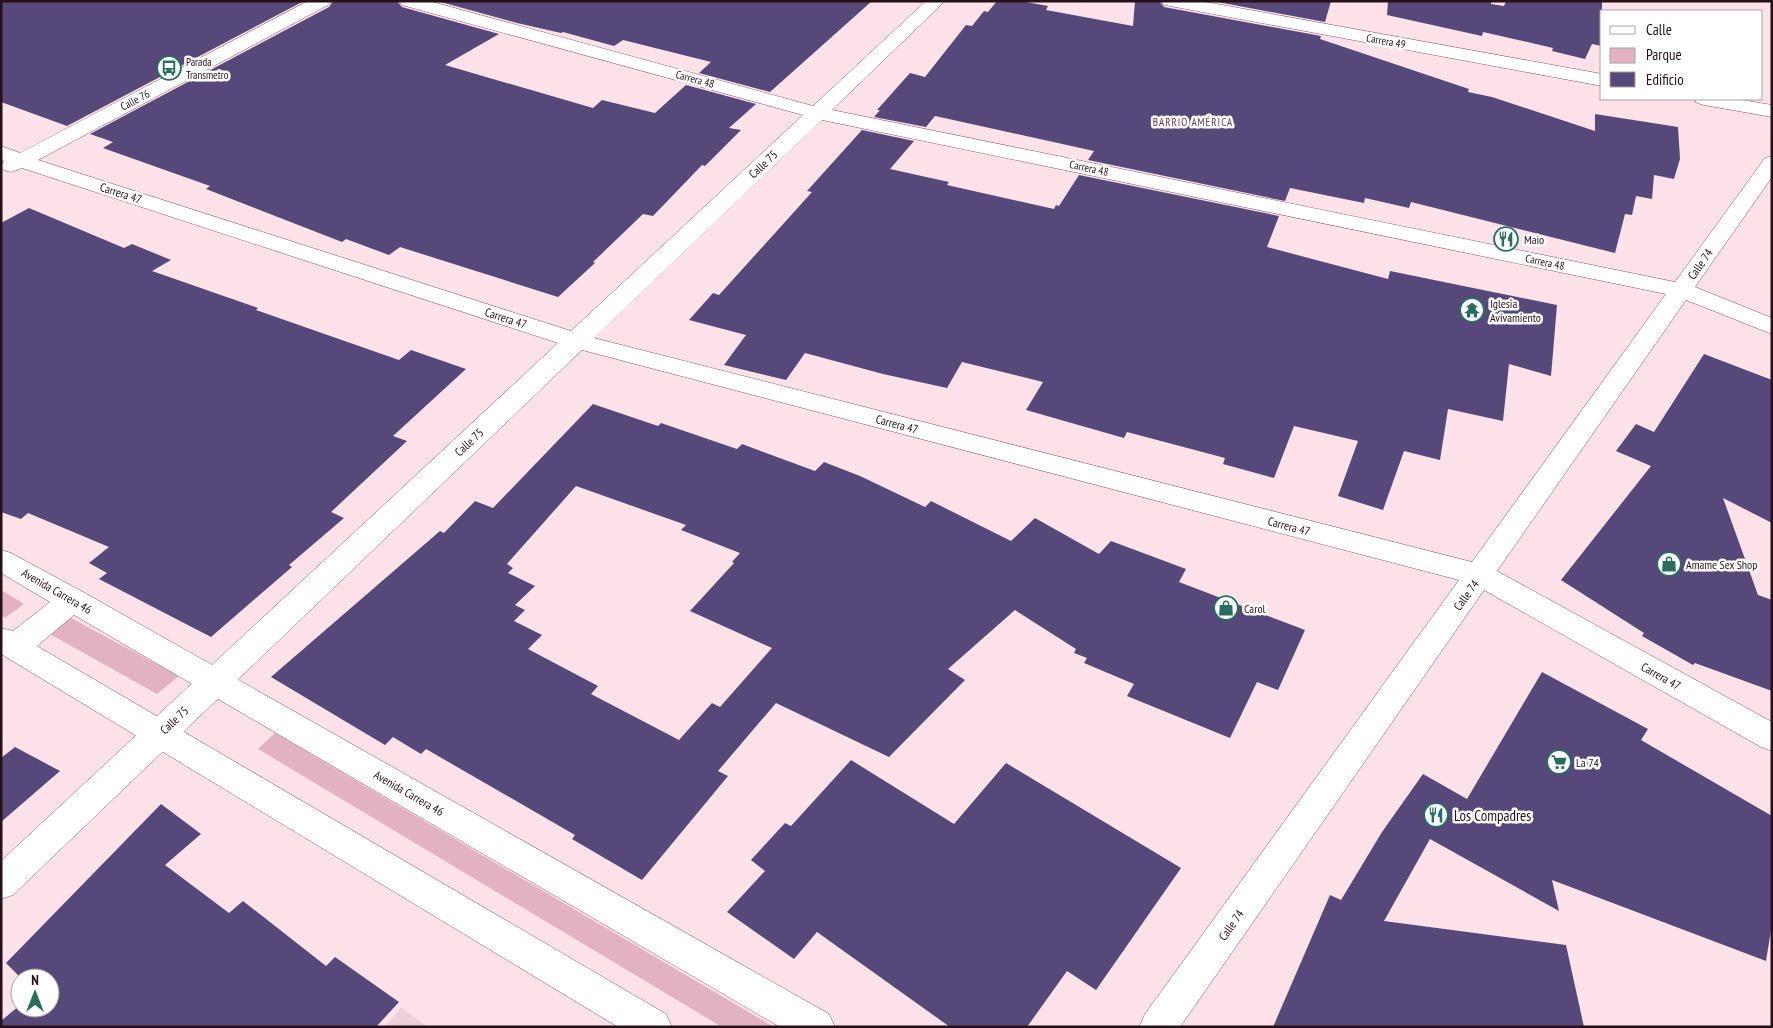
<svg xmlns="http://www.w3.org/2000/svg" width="1773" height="1028" font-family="'PT Sans Narrow',sans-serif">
<rect width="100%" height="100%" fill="#fde2ea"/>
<polygon fill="#eed0d9" points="402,1007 402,1008 428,1027 384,1027"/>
<g fill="#e2b1c2">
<polygon points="1,590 24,604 5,618 1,615"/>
<polygon points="69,617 179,676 157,694 48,633"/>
<polygon points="275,733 774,1027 722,1027 258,749"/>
</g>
<g fill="#564878" fill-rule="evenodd">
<polygon points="1,1 304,1 67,126 1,102"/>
<polygon points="333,1 397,1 402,7 499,34 445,65 593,108 602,100 655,113 686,85 756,104 729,128 741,130 705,166 702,165 653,216 643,214 593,262 595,263 558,297 400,247 389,255 346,239 342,242 206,189 210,186 103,148 113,142 90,134 329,7"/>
<polygon points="437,1 872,1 770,92 699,73 711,62 623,40 614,46 563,32 561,33 517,23"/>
<polygon points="997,1 1020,1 1048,6 1046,10 1133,26 1135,1 1159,1 1164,7 1321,36 1320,39 1469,89 1468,92 1492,97 1595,131 1595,114 1678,127 1680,159 1674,179 1654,175 1652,199 1636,196 1632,215 1625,214 1615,253 1411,202 1409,208 1365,198 1364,203 1290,188 1285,201 1088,160 1094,151 935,116 926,127 874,117 880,110 877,110 910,73 925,77 966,25 972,26 984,11 988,12"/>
<polygon points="1212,1 1331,1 1325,22"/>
<polygon points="1388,1 1491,1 1491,4 1504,6 1506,1 1602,1 1602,46 1592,44 1585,59 1552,51 1553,48 1483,32 1482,36 1387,15"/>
<polygon points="862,130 914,141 890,169 949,182 947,185 1054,209 1056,205 1059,206 1079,175 1279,216 1267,247 1388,279 1390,271 1557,305 1551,376 1509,364 1503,421 1448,409 1440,460 1404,451 1383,510 1338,496 1358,441 1294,426 1274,478 1223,464 1225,458 1127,432 1124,438 1026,410 1043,382 962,362 947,388 883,374 805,353 786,380 724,365 746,335 689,320 713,293 719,295 812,192 807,191"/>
<polygon points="29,208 124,248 132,244 171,260 152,271 258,308 256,310 399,360 411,350 466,369 393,436 407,441 331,512 344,518 289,565 292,567 211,637 99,579 107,573 89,563 109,547 28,513 21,519 1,512 1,223"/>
<polygon points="1704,354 1772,380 1772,523 1723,498 1758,595 1772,600 1772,691 1695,663 1693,665 1642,636 1644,633 1561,580 1651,466 1616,451 1636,424 1654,432"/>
<path d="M593,404L658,426L661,423L737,449L742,444L815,471L824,462L860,476L925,507L931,501L1011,541L1035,518L1099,554L1111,541L1186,569L1179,582L1305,630L1278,690L1257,682L1230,738L1127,696L1134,684L1084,663L1087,658L1074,653L1076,649L1015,610L948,669L965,680L889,757L776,703L718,771L728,776L642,880L572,839L575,835L426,749L421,754L393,737L385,745L271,677L440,531L444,533L475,501L493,508ZM576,486L686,525L681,530L740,553L732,562L734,563L690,611L772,648L720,707L712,703L679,740L591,694L598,686L528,649L542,635L514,621L525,610L515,605L535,586L508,573L513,568L507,564Z"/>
<polygon points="1542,672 1648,729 1641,740 1772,816 1772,924 1766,961 1552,880 1559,911 1430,839 1384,921 1566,945 1584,1027 1273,1027 1330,895 1341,900 1382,832 1423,774 1467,799"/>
<polygon points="15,747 60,771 1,822 1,758"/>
<polygon points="851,760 954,824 1006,763 1181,868 1096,990 1067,971 1027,1027 950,1027 817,932 794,959 727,912 765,871 751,860 785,823 791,826"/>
<polygon points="161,804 201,834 165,865 229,913 243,901 326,966 335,957 399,1002 376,1027 1,1027 1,1021 20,1005 20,1008 50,1008 50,978 21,978 6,963"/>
</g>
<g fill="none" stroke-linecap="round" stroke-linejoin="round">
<g stroke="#885065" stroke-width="1">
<g id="minor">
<path d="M308,1H331L328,5L38,160L571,331L803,115L402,5L399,1H429L813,106L926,1H945L832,110L1675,282L1765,158L1772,156V177L1695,287L1772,318V334L1686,300L1497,571L1772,722V751L1761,747L1484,590L1180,1027H1139L1145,1014L1459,580L582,350L13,895L1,899V861L558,343L22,168L11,172L4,170L1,167L4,161L1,160V146L20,153ZM822,120L1666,294L1472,562L594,338Z"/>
<polygon points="1161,1 1200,1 1602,74 1602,86 1170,6 1164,5"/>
<polygon points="1694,99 1736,99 1772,105 1772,117 1704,105 1697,103"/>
</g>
</g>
<g stroke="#885065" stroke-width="1">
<polygon id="major" points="1,550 11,553 83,592 829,1014 835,1027 780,1027 74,615 37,646 666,1014 672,1027 618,1027 1,654 1,628 13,631 50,602 1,573"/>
</g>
<use href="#minor" fill="#fff" fill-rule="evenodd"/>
<use href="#major" fill="#fff" fill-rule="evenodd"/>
</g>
<defs>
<g id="bus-ring" transform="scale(1.25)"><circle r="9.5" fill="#fff" stroke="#2a6d5f" stroke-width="1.5"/><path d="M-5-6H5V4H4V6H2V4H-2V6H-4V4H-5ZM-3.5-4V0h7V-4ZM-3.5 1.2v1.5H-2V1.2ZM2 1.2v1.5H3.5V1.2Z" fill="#2a6d5f"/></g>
<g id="restaurant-ring" transform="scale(1.25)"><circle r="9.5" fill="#fff" stroke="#2a6d5f" stroke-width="1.5"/><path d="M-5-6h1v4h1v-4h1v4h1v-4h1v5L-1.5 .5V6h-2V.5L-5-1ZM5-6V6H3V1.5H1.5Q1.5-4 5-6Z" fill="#2a6d5f"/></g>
<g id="temple-ring" transform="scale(1.25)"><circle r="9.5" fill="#fff" stroke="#2a6d5f" stroke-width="1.5"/><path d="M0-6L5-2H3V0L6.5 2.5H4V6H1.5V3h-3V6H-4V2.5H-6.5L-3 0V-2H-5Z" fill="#2a6d5f"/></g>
<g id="shop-ring" transform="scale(1.25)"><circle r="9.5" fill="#fff" stroke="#2a6d5f" stroke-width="1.5"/><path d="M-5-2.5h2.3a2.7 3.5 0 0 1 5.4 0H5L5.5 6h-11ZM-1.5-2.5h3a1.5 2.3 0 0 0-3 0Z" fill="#2a6d5f"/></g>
<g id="supermarket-ring" transform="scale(1.25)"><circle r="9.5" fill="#fff" stroke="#2a6d5f" stroke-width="1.5"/><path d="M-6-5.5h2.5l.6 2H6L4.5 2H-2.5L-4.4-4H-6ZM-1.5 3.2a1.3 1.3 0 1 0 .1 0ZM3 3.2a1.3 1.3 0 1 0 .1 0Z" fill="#2a6d5f"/></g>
</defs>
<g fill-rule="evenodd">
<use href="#bus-ring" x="169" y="68"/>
<use href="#restaurant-ring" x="1506" y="239"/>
<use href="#temple-ring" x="1472" y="310"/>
<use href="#shop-ring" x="1669" y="564"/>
<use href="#shop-ring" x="1226" y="608"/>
<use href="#supermarket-ring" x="1559" y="762"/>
<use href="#restaurant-ring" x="1436" y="815"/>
</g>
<g text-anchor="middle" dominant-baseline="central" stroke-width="5" stroke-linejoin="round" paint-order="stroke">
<g font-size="11" fill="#271119" stroke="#fff">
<text transform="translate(1386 41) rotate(10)">Carrera 49</text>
<text transform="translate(695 79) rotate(15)">Carrera 48</text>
<text transform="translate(135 100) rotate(-28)">Calle 76</text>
<text transform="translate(1089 168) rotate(12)">Carrera 48</text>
<text transform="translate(1545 262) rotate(12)">Carrera 48</text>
</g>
<g font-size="11" fill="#271119" stroke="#fff" text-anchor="start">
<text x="186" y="62">Parada<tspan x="186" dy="13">Transmetro</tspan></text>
</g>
<g font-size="11" letter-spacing="1" fill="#6e394d" stroke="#fff">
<text x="1193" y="122">BARRIO AMÉRICA</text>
</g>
<g font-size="12" fill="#271119" stroke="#fff">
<text transform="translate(763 164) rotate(-43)">Calle 75</text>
<text transform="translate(121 193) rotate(18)">Carrera 47</text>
<text transform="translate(1700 264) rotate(-55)">Calle 74</text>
<text transform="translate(506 318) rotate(18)">Carrera 47</text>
<text transform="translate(897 424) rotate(15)">Carrera 47</text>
<text transform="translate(469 442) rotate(-43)">Calle 75</text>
<text transform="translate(1289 526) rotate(15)">Carrera 47</text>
<text transform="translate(57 591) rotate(30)">Avenida Carrera 46</text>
<text transform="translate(1466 595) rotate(-54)">Calle 74</text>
<text transform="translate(1661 676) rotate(29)">Carrera 47</text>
<text transform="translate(174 720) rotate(-44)">Calle 75</text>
<text transform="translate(409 793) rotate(30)">Avenida Carrera 46</text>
<text transform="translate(1231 925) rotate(-55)">Calle 74</text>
</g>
<g font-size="12" fill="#271119" stroke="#fff" text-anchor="start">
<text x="1524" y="239">Maio</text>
<text x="1490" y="303">Iglesia<tspan x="1490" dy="14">Avivamiento</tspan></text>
<text x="1686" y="564">Amame Sex Shop</text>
<text x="1244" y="608">Carol</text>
<text x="1576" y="762">La 74</text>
</g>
<g font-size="15" fill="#271119" stroke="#fff" text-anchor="start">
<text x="1454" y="815">Los Compadres</text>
</g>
</g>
<rect width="1773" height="1028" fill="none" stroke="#271119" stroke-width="5"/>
<rect x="1600" y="10" width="162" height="90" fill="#ffffff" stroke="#a9a0a3"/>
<rect x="1610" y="26" width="25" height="8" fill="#ffffff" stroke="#a9a0a3"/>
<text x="1646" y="35" font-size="15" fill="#271119">Calle</text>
<rect x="1610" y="48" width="25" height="15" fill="#e2b1c2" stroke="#a9a0a3"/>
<text x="1646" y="60" font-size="15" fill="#271119">Parque</text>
<rect x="1610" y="72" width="25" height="15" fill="#564878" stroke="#a9a0a3"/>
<text x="1646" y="85" font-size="15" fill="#271119">Edificio</text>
<g transform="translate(35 993)"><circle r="24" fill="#ffffff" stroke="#a9a0a3"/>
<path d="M0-4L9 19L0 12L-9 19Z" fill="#2a6d5f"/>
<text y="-8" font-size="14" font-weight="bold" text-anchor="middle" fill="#271119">N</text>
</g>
</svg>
